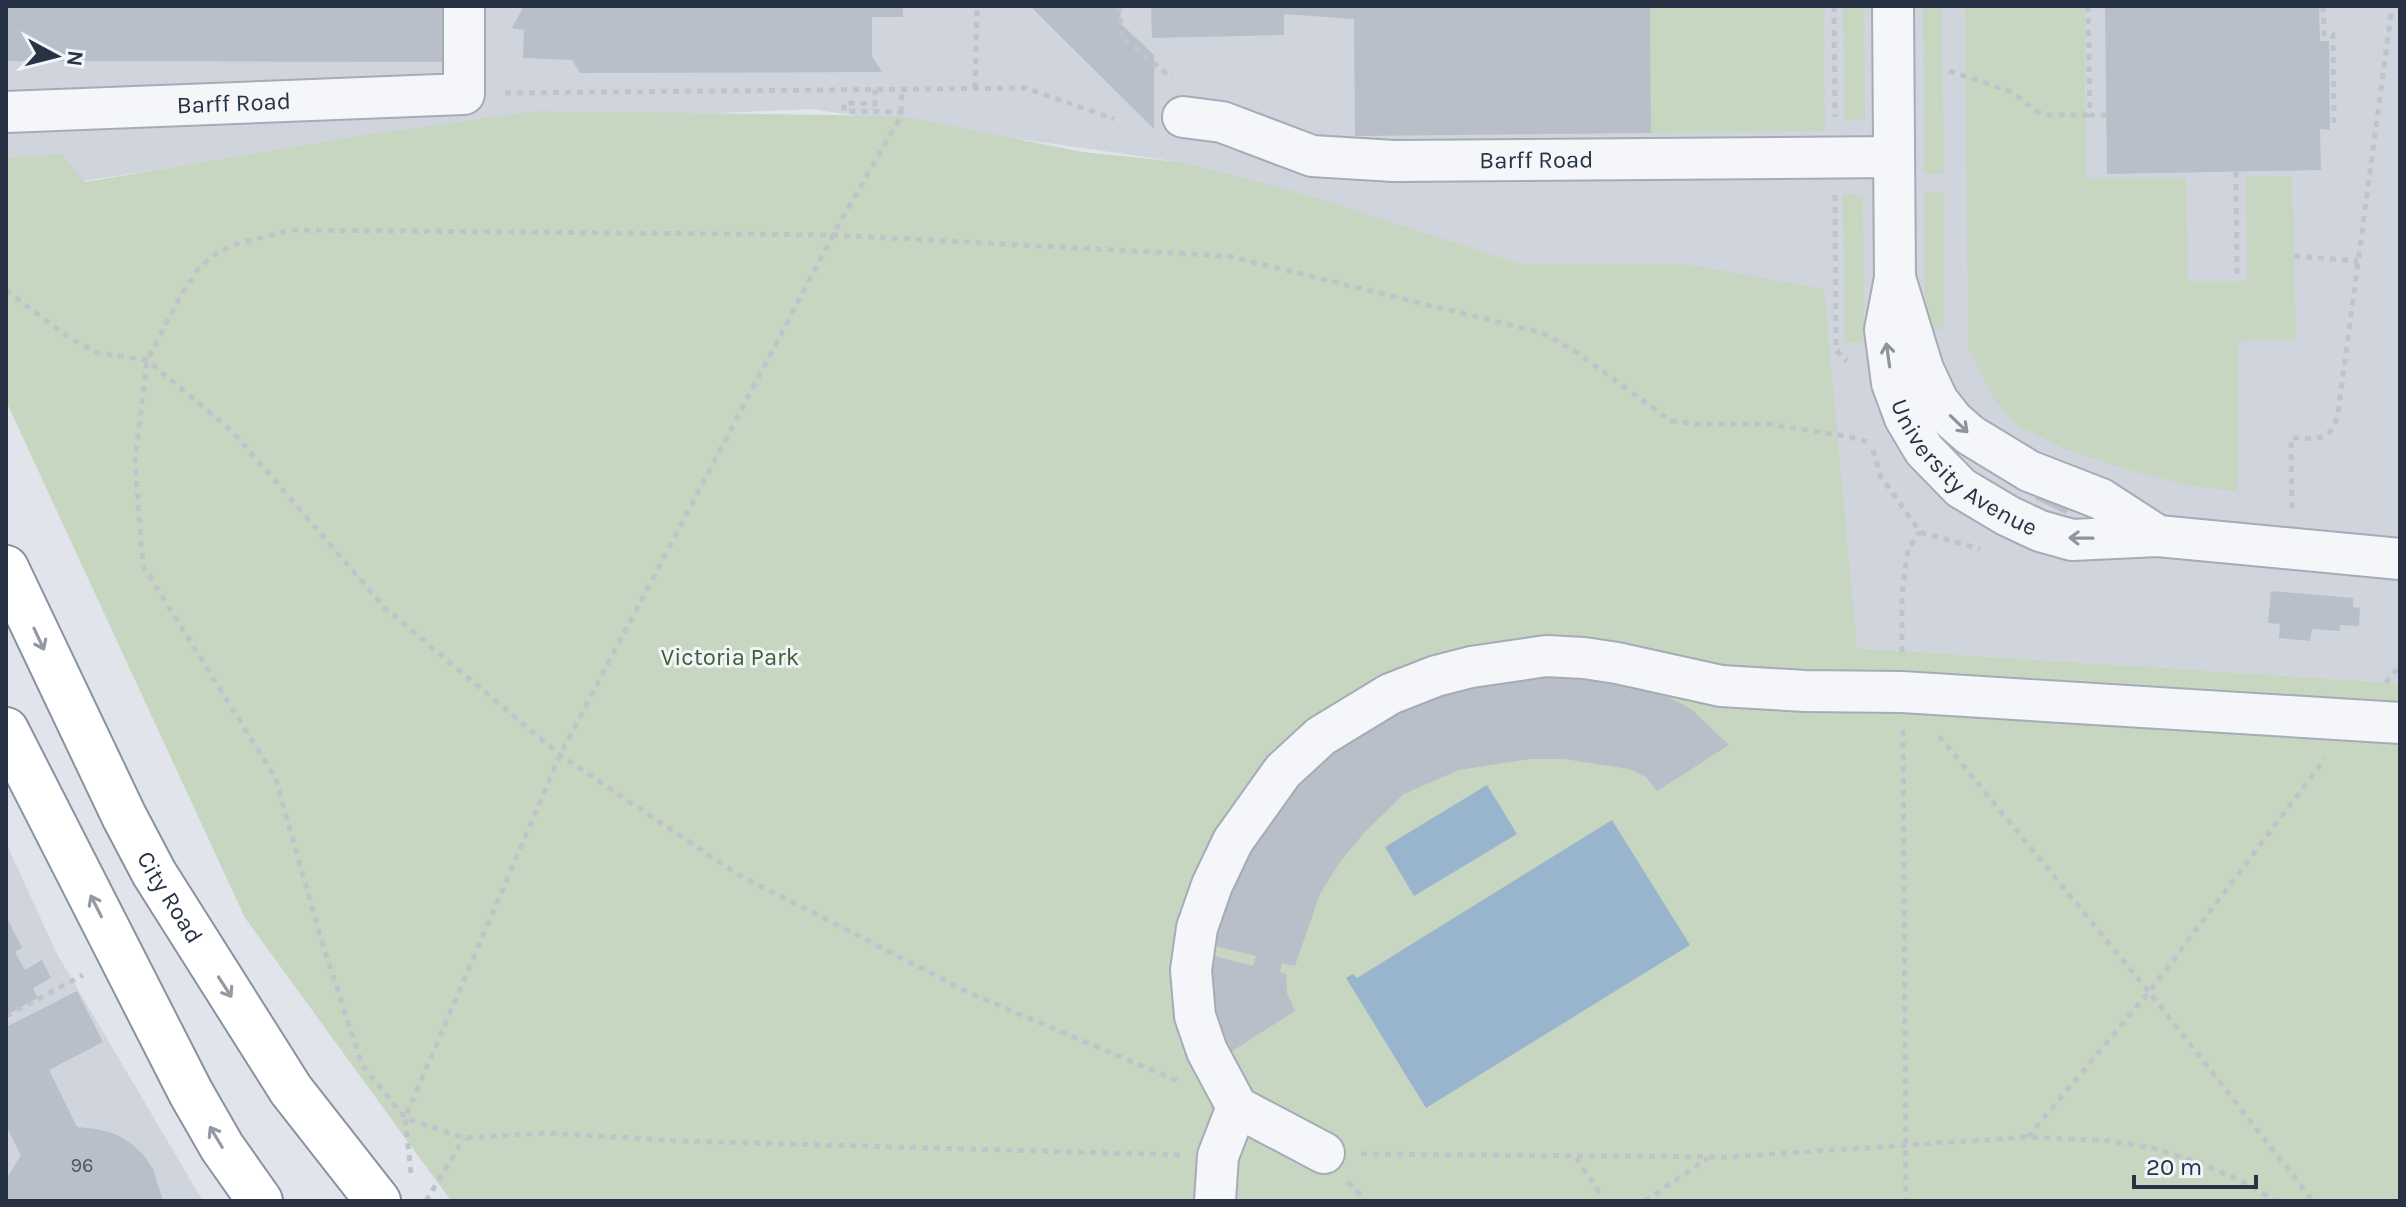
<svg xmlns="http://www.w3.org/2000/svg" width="2406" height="1207" font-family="Karla,sans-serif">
<rect width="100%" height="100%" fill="#e1e5eb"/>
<g fill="#cfd4dd">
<polygon points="6,6 2400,6 2400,683 1857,648 1521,264 1180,162 810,109 449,125 83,181 6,203"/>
<polygon points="6,843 57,954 203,1201 6,1201"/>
</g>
<g fill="#c7d6c1">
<polygon points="1650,6 1824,6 1825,131 1651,133"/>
<polygon points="1843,6 1864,6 1865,120 1844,120"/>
<polygon points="1923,6 1942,6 1944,173 1924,174"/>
<polygon points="1965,6 2085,6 2086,179 2186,179 2188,281 2247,281 2246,177 2292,176 2296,340 2238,341 2237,491 2191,486 2129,470 2063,448 2018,426 1993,398 1968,347"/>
<polygon points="536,111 901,116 1083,152 1180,162 1304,194 1521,264 1685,264 1824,289 1857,648 2400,683 2400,1201 451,1201 245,918 6,401 6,158 62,154 85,182 365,135"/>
<polygon points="1924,192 1944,193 1944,329 1929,329 1925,305"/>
<polygon points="1843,194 1863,195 1864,342 1844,343"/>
</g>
<g fill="#99b5ce">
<polygon points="1487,785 1517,834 1414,896 1385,847"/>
<polygon points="1612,820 1690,945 1426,1108 1346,978 1353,974 1357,978"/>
</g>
<g fill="#b8bfc9">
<polygon points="6,6 444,6 445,62 6,61"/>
<polygon points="524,6 903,6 903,17 872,17 872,56 882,72 580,73 572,60 523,58 524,30 512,28"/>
<polygon points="1030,6 1121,6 1120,23 1154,55 1154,129"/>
<polygon points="1151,6 1650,6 1651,133 1355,136 1354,19 1284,14 1284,35 1152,38"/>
<polygon points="2105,6 2319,6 2320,41 2329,41 2330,130 2320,129 2321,170 2107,174"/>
<polygon points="2040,487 2071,502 2066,514 2035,499"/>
<polygon points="2271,591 2353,598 2353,607 2360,608 2359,626 2340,625 2340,631 2312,629 2310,641 2279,638 2280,624 2268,623"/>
<polygon points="1559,671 1634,683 1665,695 1691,709 1729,745 1657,791 1646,777 1629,769 1564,759 1530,759 1459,770 1404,794 1364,833 1340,862 1320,894 1295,966 1282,963 1280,972 1286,974 1287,993 1295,1011 1226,1055 1216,1034 1208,954 1253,966 1256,956 1207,944 1219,906 1271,809 1341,742 1442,688"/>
<polygon points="6,916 22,948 15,952 25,970 42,960 51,978 33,988 38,998 6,1015"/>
<polygon points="77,991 103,1042 49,1070 77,1127 96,1129 113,1133 129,1142 143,1154 153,1169 163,1201 6,1201 7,1178 21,1155 6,1126 6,1027"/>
</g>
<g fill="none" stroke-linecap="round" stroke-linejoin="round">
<g stroke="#a5acb6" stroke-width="44">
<g id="minor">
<path id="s1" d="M1893,6L1895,278L1885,330L1892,383L1905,418L1924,450L1961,488L2008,516L2040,531L2072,540L2158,536L2400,559"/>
<path id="s2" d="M6,112L464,94V6"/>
<path id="s3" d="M1183,117L1222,122L1312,156L1394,161L1894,157"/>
<polyline points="1895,278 1923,369 1938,401 1953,420 1970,435 2029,471 2101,499 2158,536"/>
<polyline points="1324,1153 1237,1107 1207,1051 1195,1016 1191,970 1197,928 1212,885 1233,841 1283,771 1321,736 1390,694 1436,676 1471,667 1546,656 1584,658 1617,663 1721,686 1805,691 1902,692 2400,723"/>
<polyline points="1215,1201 1218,1156 1237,1107"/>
</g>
</g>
<g stroke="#8793a3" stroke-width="48">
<g id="highway">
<path id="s4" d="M6,568L124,816L154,873L291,1090L378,1201"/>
<polyline points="6,730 191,1093 222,1147 260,1201"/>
</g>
</g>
<g stroke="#bfc3ca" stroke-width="5" stroke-dasharray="6 6" stroke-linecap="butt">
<polyline points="1119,6 1121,37 1172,78"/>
<polyline points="1834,6 1835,117"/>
<polyline points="2088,6 2090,115 2106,115"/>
<polyline points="2323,6 2324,34 2333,34 2334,126"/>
<polyline points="1949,71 2012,92 2036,111 2048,115 2090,115"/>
<polyline points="975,88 977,6"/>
<polyline points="505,93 1026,88 1114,119"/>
<polyline points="901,112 902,90"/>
<polyline points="2236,172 2237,279"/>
<polyline points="1835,195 1836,350 1847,361"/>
<polyline points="2294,256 2358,261"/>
<polyline points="6,290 71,339 99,353 147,360 232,431 385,608 560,755 737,874 974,995 1178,1081"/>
<polyline points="1873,450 1880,475 1920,532 1980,549"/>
<path d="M2292,508L2291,438C2319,438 2331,443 2338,413L2392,6"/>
<polyline points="1902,652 1902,594 1908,549 1920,532"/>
<polyline points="2386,683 2400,665"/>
<polyline points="1903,730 1906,1201"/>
<polyline points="1939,736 2149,992 2313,1201"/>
<polyline points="6,1016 83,975"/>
<polyline points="2028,1137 2149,992 2325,759"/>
<polyline points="1361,1154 1728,1157 2028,1137 2110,1141 2152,1148 2198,1162 2241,1181 2276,1201"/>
<polyline points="1180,1155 682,1141 547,1133 464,1138 405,1118 362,1065 321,939 275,777 143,566 135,461 147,360 179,299 198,269 218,252 239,243 293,230 833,235 1228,256 1543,333 1575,351 1671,421 1698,424 1769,424 1850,437 1871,443"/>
<polyline points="1576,1158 1598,1190 1599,1201"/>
<polyline points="411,1173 405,1118 560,755 833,235 901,116 901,112 844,111 844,103 875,104 875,90"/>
<polyline points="1348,1182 1366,1201"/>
<polyline points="426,1201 464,1138"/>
<polyline points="1645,1201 1708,1158"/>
</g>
<use href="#minor" stroke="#f4f6f9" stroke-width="40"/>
<use href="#highway" stroke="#fff" stroke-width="44"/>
</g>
<defs><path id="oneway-shaft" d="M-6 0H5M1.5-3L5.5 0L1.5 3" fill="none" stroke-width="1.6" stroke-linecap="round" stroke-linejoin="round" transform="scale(2)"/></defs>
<g stroke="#8e949f">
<use href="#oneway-shaft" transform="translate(1888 355) rotate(-98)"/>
<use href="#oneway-shaft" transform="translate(1959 424) rotate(44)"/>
<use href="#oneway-shaft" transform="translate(2081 538) rotate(-179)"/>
</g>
<g stroke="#9399a2">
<use href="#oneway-shaft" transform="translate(39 639) rotate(65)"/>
<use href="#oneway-shaft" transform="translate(96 906) rotate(-117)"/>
<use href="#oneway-shaft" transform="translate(225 987) rotate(57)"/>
<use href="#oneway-shaft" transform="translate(216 1137) rotate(-121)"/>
</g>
<g text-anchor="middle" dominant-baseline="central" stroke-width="6" stroke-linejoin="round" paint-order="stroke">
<g font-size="20" fill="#4b5666">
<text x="82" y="1165">96</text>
</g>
<g font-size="24" fill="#273345" stroke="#f1f4f8">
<text stroke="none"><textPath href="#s2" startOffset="228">Barff Road</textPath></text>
<text stroke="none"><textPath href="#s3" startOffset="360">Barff Road</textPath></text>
<text stroke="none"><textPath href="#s1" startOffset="494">University Avenue</textPath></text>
<text stroke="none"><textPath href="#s4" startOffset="368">City Road</textPath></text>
</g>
<g font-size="24" fill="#3e6233" stroke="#f1f4f8">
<text x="730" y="657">Victoria Park</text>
</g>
</g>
<rect width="2406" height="1207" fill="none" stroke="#273345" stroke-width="16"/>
<g transform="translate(56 56) rotate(97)" stroke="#f1f4f8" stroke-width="6" paint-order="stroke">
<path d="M0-6L14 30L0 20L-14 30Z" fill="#273345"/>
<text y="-12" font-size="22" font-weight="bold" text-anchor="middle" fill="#273345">N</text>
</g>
<path d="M2134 1175v12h122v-12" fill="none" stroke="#273345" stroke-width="4"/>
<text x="2146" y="1175" font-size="24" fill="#273345" stroke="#f1f4f8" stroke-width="6" paint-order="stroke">20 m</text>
</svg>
